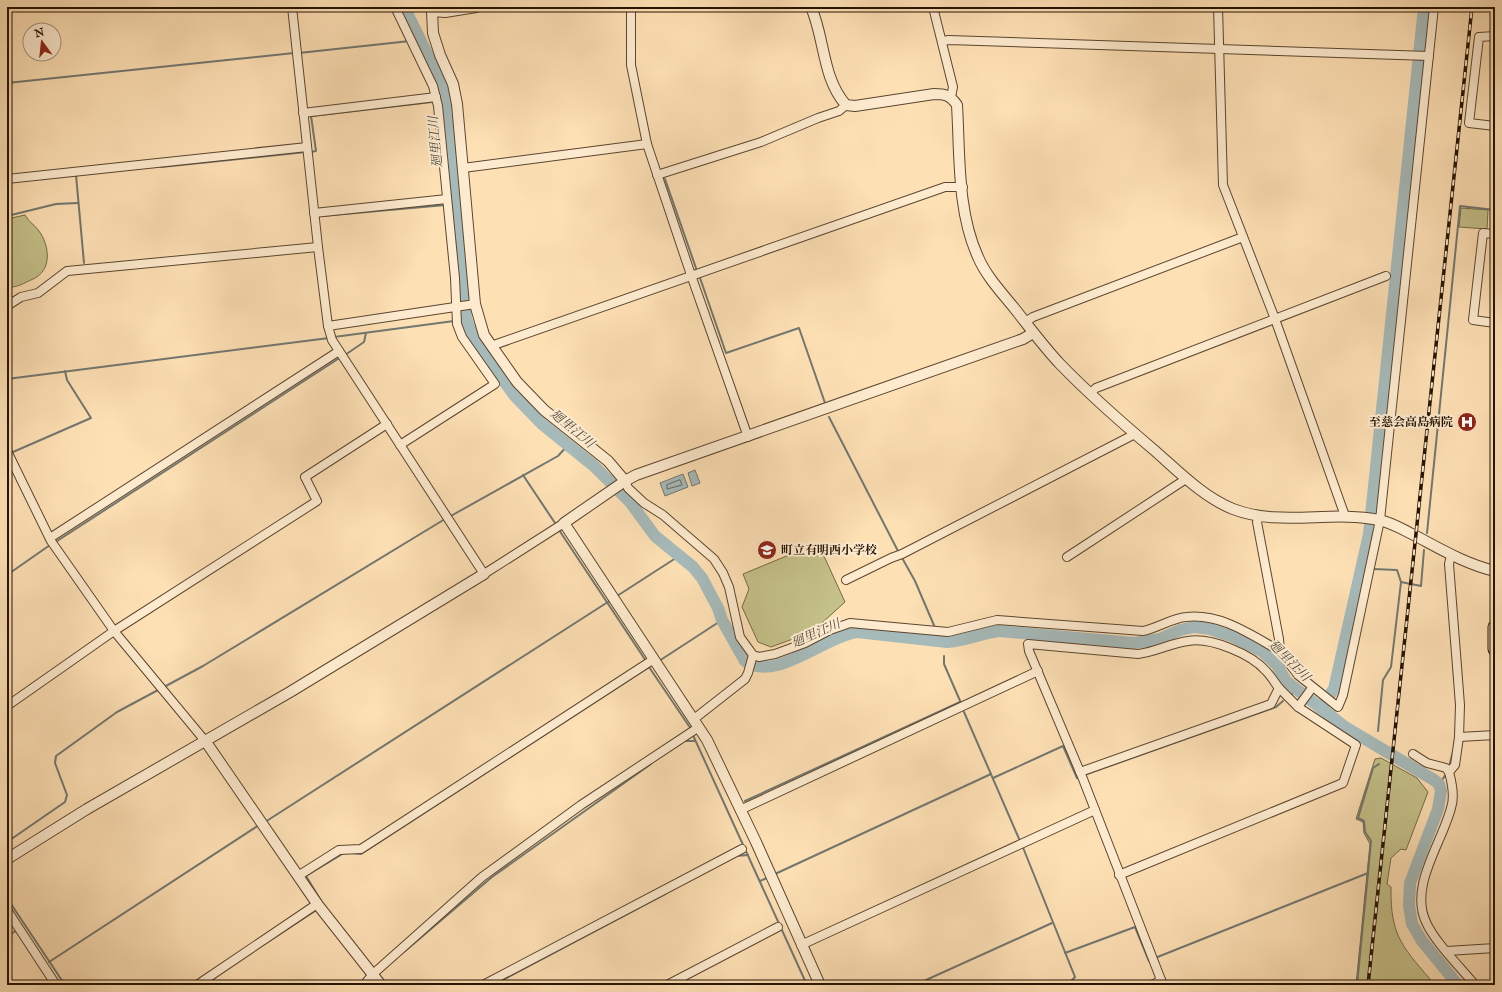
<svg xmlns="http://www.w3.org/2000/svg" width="1502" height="992" font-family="'IM FELL English','Noto Serif JP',serif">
<rect width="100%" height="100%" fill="#fee0b5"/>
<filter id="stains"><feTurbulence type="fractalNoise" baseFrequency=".005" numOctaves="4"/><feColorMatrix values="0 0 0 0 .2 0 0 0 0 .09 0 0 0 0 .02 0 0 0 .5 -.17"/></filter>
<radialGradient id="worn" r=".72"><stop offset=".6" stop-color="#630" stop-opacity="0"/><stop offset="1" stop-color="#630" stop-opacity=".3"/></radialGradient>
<g fill="#c5c18a" stroke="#756a46">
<polygon points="1461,208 1488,210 1487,229 1459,227"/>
<path d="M25,215C29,223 37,226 41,234C50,249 51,271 33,279C24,283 17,288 7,287V219Z"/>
<polygon points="818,543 845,602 812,632 771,647 758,642 742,607 749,589 743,574"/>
<path d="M1381,758L1417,778L1428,792L1406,850L1401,849L1391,858L1387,884L1391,887C1390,938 1404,948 1435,985H1356L1370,844L1364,833L1363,822L1356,819L1375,759Z"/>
</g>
<g fill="#a6baba" stroke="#727770">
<polygon points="695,470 700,483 692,486 688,473"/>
<polygon points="683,474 688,487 665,496 660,483"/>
</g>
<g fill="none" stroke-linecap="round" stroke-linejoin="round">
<polygon stroke="#66665e" stroke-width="1" points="680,480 682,485 667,489 667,485"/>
<g stroke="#727770" stroke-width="2">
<polyline points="414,41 420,40"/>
<polyline points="299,53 410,41"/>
<polyline points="7,83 294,53"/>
<polyline points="442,101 447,100"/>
<polyline points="311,152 316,151 311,116 432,102"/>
<polyline points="161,167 306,152"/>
<polyline points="76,175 84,263"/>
<polyline points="665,179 697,271"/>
<polyline points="450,204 457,204"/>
<polyline points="7,216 56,204 78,203"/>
<polyline points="321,216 446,205"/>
<polyline points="699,275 726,353 799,328 825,403"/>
<polyline points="458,320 466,319"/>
<polyline points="334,337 454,321"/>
<polyline points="345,355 364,342 366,333"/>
<polyline points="7,379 329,338"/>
<polyline points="829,417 899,553"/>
<polyline points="13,452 91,418 67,380 65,371"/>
<polyline points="523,475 557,526"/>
<polyline points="449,517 558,456 568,445"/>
<polyline points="559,530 646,661"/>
<polyline points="1427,533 1460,206 1495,210"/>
<polyline points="54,543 341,357"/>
<polyline points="901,556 915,581 936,630"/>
<polyline points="1361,567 1368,568"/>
<polyline points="1373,569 1397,570 1401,582 1391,667 1383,680 1378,731"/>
<polyline points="7,575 50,545"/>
<polyline points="1401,582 1421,586 1424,550"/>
<polyline points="617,596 679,556"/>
<polyline points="936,642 936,634"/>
<polyline points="946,646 947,642"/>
<polyline points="944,656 944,664 961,703"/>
<polyline points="659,661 722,620"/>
<polyline points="164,687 203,666 445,519"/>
<polyline points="1292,694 1295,689"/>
<polyline points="964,712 1020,841"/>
<polyline points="692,733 807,985"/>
<polyline points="684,741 695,741"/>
<polyline points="1449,767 1454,748"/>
<polyline points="1084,775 1276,707 1283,701"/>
<polyline points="993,778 1063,746 1077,778 1079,777"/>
<polyline points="1439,784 1447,773"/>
<polyline points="745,801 960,702"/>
<polyline points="265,822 611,600"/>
<polyline points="7,842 65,802 67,795 55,763 56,756 117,712 160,689"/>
<polyline points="1022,845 1075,977 1071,981 1074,985"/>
<polyline points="352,853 361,854 649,667 691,729"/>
<polyline points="736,856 748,855"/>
<polyline points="775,874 991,774"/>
<polyline points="760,881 769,877"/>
<polyline points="7,898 65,985"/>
<polyline points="323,904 306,876 344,853"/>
<polyline points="7,936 16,931"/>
<polyline points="263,945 318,909"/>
<polyline points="405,951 492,877 651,764"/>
<polyline points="1065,953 1135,927 1149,961 1151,959"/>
<polyline points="1155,958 1368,873 1371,841 1365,832 1364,821 1358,818 1373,768 1379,764"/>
<polyline points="49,962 259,825"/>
<polyline points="493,985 665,894"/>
<polyline points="915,985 1052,923"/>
<polyline points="1357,985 1368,873"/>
</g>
<g stroke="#a6baba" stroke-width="12">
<path d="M404,7L440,80L447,100L466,319L475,341L514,395L542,424L594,466L630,502L655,536L693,567L702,578L718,608L722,620L745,661C775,683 825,636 857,632L947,642C965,641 981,633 999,631L1134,643L1160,639L1180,630L1194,627L1210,629L1231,636L1263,652L1277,665L1286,681L1345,727L1434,780L1439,784L1441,791L1438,809L1410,883L1409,905L1412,924L1422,941L1458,985"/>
<polyline points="1320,708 1334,689 1369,534 1424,7"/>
</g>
<g stroke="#5b462f" stroke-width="10">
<g id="minor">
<polyline points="292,7 318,247 328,326 332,340 484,574 564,523"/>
<polyline points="395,7 433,86 438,106 455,278 457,324 462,337 495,384 400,445"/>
<polyline points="631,7 631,65 647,144 691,275 748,437"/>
<polyline points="933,7 953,87 951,97"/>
<polyline points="1218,7 1223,185 1275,319 1345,516"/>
<polyline points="1495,36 1479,37 1469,123 1495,126"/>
<polyline points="942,41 949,40 1429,56"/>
<polyline points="303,113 436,97"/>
<polyline points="463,168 647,144"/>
<polyline points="657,175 761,142 818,118 839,111 846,105"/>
<polyline points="7,179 307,147"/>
<polyline points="314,213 447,199"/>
<polyline points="1495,234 1483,233 1473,320 1495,323"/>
<polyline points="7,306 21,297 38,293 67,271 318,247"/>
<polyline points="1025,322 1033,317 1243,237"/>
<polyline points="328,326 475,304"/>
<polyline points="491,346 945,187 963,187"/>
<polyline points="1090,393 1096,388 1386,276"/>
<polyline points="7,451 51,541 114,631 206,742"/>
<path d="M625,481L628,488L644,503L663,515L714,559L723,573L729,587L740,637L753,655L759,657L775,654L805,643L830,630L850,623L948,632L997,620L1143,631C1158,628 1172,618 1186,617C1221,613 1251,635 1280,651"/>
<polyline points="1259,517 1257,522 1279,639 1280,651 1298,675 1338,707 1343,695 1380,520 1434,7"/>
<polyline points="50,538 339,351"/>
<path d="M1451,555L1449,564L1460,705L1459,737L1455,765L1449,772C1452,783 1455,797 1451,808C1442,843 1409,886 1426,922C1434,941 1461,968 1475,985"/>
<polyline points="1067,557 1186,479"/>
<polyline points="846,580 891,558 902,554 1135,434"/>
<polyline points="7,706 114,631 317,501 305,477 387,424"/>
<polyline points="1298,707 1312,688"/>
<polyline points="694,719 745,679 748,673 753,655"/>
<polyline points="1459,737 1495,735"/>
<polyline points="1413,754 1427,763 1446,768 1449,772"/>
<polyline points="1080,772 1271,704 1279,688 1298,707 1356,745 1343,783 1119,875"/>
<polyline points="740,810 1038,671"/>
<polyline points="298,876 339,850 361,849 654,659"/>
<polyline points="7,910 56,985"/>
<polyline points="801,945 1095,810"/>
<polyline points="1447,951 1495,948"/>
<polyline points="197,985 317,904"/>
<polyline points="364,985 373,974 482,877 581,805 699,727"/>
<polyline points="483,985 742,849"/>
<polyline points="667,985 778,927"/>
<polyline points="1152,985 1161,980"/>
<path d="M1163,985L1083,779L1029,651L1028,644L1138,654C1156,652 1171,643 1188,641C1211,637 1251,654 1266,671C1271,676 1275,683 1279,688"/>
</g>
</g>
<g stroke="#5b462f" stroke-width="12">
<g id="tertiary">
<polyline points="431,7 432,11 445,12 476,7"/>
<path d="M811,7C825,39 822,78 846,105L855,106L934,94C945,94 950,95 957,105C960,155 957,211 978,257C986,276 1002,293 1015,309C1030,328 1044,347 1060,364C1090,395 1122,423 1154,450C1178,471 1203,497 1233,509C1280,527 1331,510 1379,520C1390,522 1402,529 1412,534C1439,548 1465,564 1495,571"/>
<polyline points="432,11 433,33 440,55 453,84 457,104 475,304 484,335 517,382 544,410 608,461 625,481"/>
<polyline points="206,742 318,905 381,985"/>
<polyline points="7,859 87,809 290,692 484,574"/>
<polyline points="820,985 756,842 707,740 564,523 625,481 636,475 1023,339 1033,333"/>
</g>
</g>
<g stroke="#251302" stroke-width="15">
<polyline id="trunk" points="1495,627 1495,649"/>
</g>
<use href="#minor" stroke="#feebcf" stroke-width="8"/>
<use href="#tertiary" stroke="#feebcf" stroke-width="10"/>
<use href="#trunk" stroke="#fee0b5" stroke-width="13"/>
<g stroke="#251302" stroke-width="3.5">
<polyline id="rail" points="1368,985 1472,7"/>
</g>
<use href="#rail" stroke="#feebcf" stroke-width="2" stroke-dasharray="6" stroke-linecap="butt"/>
</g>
<defs>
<g id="hospital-disc" transform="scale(1)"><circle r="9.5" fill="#8f2418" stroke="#feebcf"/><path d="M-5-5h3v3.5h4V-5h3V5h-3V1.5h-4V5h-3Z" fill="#fff"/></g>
<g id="school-disc" transform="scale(1)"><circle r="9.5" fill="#8f2418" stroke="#feebcf"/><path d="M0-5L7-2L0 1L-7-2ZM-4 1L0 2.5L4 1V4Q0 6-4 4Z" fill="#fff"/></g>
</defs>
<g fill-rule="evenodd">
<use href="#hospital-disc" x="1467" y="422"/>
<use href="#school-disc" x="767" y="550"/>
</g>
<g text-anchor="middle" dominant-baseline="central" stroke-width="4" stroke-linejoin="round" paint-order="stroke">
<g font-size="12" font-weight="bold" fill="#251302" stroke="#feebcf" text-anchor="end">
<text x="1453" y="422">至慈会高島病院</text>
<text x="781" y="550" text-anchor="start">町立有明西小学校</text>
</g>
<g font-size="13" font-style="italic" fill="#524d42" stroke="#feebcf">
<text transform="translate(436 142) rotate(-95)">廻里江川</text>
<text transform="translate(572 429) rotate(40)">廻里江川</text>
<text transform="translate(816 634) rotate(-24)">廻里江川</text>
<text transform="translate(1289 661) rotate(45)">廻里江川</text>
</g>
</g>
<rect width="1502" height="992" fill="none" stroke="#fee0b5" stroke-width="24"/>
<rect x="8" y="8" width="1486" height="976" fill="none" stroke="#251302" stroke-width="2"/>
<rect x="12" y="12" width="1478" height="968" fill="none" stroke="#251302"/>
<g transform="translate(42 42) rotate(345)"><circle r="19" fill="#feebcf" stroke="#a7957d"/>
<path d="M0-3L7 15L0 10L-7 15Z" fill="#8f2418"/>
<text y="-6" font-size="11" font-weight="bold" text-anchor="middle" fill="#251302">N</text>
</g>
<rect width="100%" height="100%" filter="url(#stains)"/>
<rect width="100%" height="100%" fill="url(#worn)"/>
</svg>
